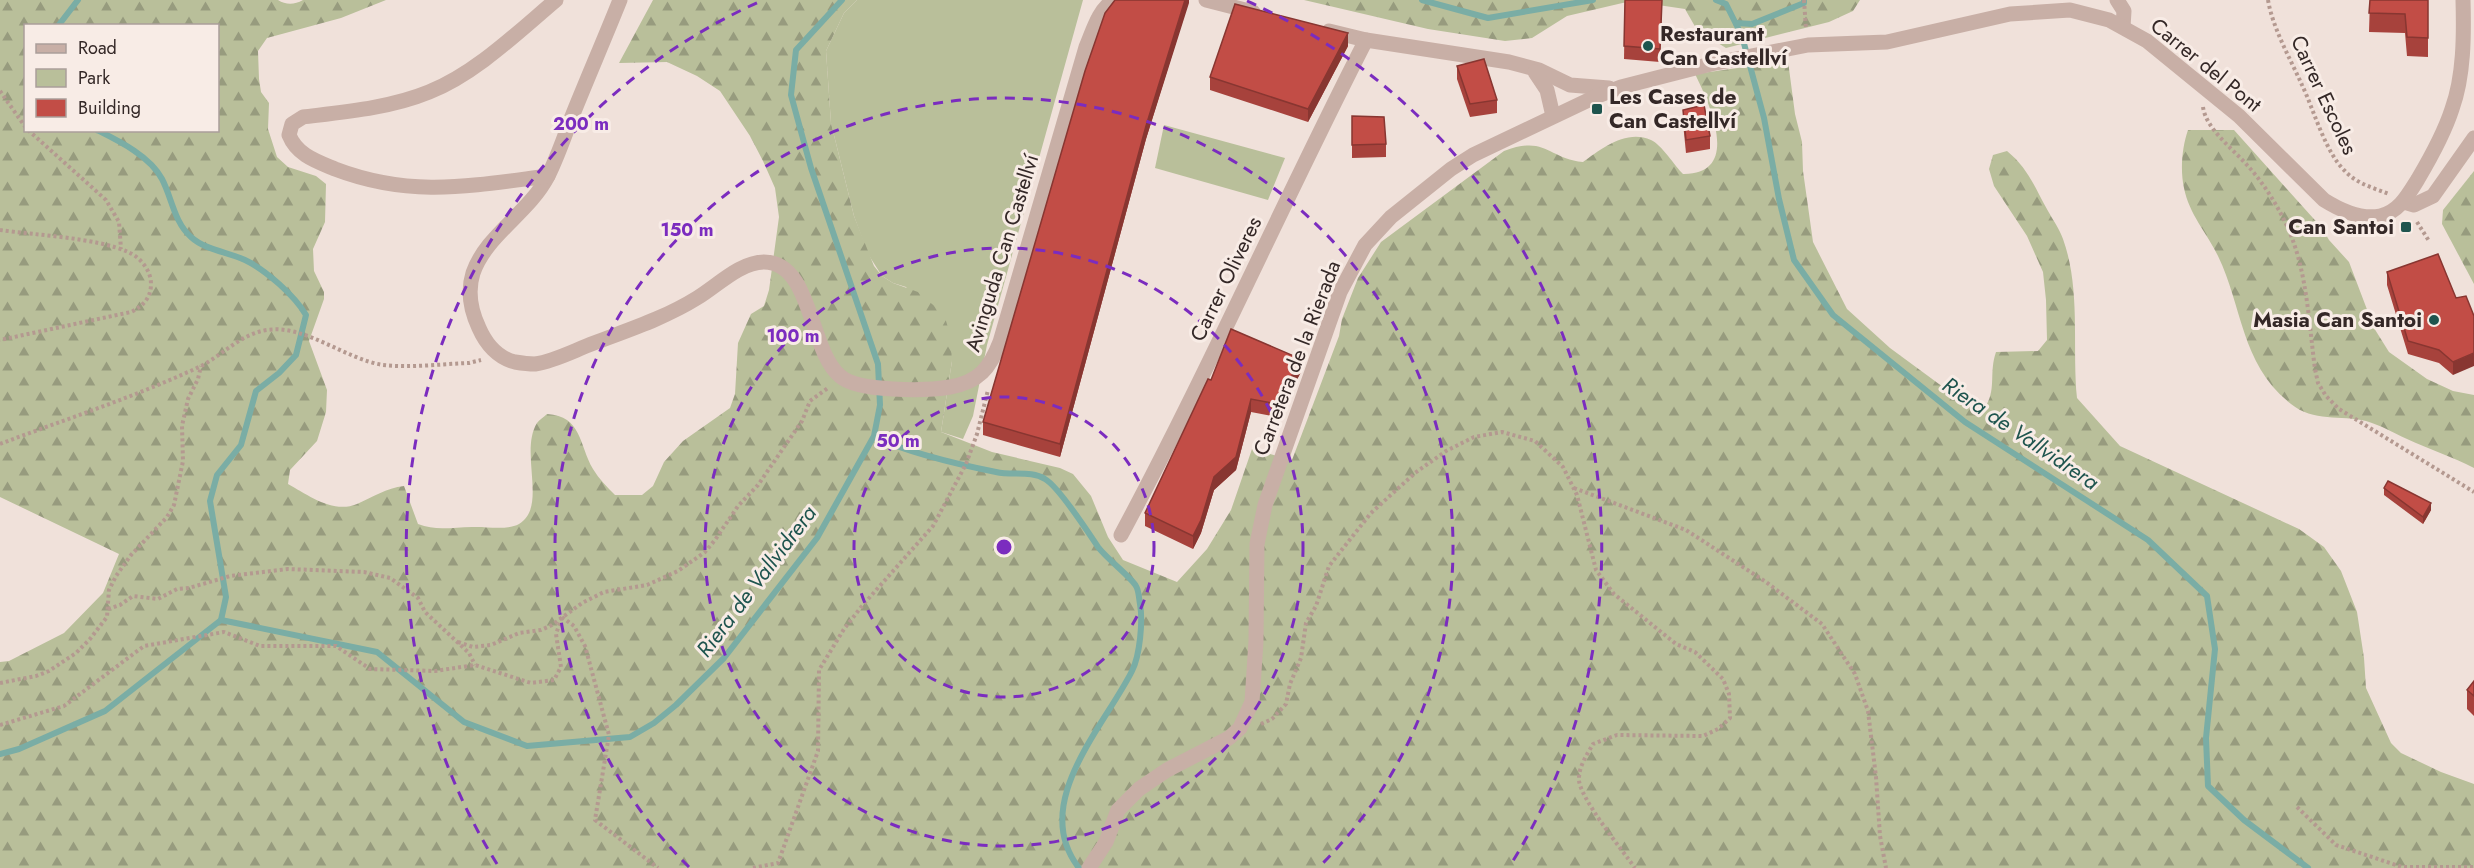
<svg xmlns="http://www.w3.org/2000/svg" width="2474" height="868" font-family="Jost,sans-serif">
<defs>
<pattern id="forest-firs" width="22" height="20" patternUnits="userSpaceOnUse" patternTransform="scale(1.5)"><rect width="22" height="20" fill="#b9bf9a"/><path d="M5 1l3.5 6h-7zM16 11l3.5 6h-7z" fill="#979b7e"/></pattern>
</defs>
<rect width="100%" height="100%" fill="#f0e1da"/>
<g fill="#b9bf9a">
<polygon points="857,0 1083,0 987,345 973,416 963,439 941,432 952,361 906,287 893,283 882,276 868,254 854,216 831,123 826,51 844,13"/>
<polygon points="1164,125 1285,158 1268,200 1155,168"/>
</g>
<g fill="url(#forest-firs)" fill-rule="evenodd">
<path d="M0,0H278C286,5 294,5 303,0H386L341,18L267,38L258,51L259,79L261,92L269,103L268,129L277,157L288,167L316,176L326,184L325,222L313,249L314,271L324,292V299L309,341L327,390L326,412L317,441L290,470L288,484C308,495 333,514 357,504C373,497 386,488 404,486L418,524C438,532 456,526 477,527C489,527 508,530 519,524C548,507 519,452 537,423C539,420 544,417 547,414C582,416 579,445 593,469C599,479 607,487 615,495H642L653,486L664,462L683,441L730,408L735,394L738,343L751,314L764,306L769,290L779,217L775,188L763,161L750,136L720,91L697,76L667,62L619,63L653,0H857L844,13L826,51L831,123L854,216L874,266L882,276L893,283L918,292L939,310L946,321L950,334L952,361L941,432L992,452L1060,468L1073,474L1091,496L1108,537L1123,560L1177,582L1207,549L1231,510L1252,449L1292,460L1339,336L1342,319L1358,278L1381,242L1504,151C1546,135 1547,158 1583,162C1601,149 1626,129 1651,140C1661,144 1675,166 1683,174C1742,175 1710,104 1695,74L1788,61L1795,114L1802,142L1803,171L1813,242L1847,309L1890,348L1958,398L1973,404H1987C1996,387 1989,372 1996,352L2038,351L2047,340L2046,300L2043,272L2027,236L1994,186L1989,169L1993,155L2007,151C2028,168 2035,188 2048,211C2053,220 2059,228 2063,239C2081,289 2072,346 2077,398L2120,446L2299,529L2324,547L2341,571L2357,612L2364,658L2366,688L2391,743L2401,753L2441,772L2474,784V868H0V662L9,661L64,633L103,593L119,554L0,497ZM26,26H218V130H26Z"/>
<polygon points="1304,0 1860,0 1853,11 1829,22 1726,48 1697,30 1685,9 1631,1 1567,16 1532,38 1505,41 1428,29"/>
<path d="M2188,130H2234L2322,228L2329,240L2349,262L2374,328L2389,352L2427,379L2453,391L2474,395V468C2453,457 2429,449 2407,439C2394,433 2380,425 2366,421C2341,415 2313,422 2291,404C2241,365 2243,308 2218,256C2207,233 2189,214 2184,188C2180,170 2182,147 2188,130Z"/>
<polygon points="2474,171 2474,284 2442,224 2443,210"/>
</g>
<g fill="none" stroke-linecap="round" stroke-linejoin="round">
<g stroke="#7aada5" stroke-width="6">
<polyline points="1422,0 1488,18 1593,0"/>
<polyline points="1716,0 1726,4 1742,36 1764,118 1779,199 1794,260 1833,315 1965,422 2148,540 2207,596 2215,649 2206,738 2208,786 2244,820 2308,868"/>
<polyline points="1736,23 1752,24 1804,3 1804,0"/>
<polyline points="58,26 78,0"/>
<path d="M97,130C119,141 150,156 162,179C172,198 174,222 191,237C205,250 228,252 245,260C266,270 295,296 306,315L296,355L279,373L256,391L241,445L217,475L210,501L226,597L221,620"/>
<path d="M874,437C912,454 956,464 996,472C1012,476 1031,470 1045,479C1059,487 1088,532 1098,547C1107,559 1131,577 1136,586C1139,591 1139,599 1140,604C1143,621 1140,655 1132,671C1104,727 1029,804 1079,868"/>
<polyline points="0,754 19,749 105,711 221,620 377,652 464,722 527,746 630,737 654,723 676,705 724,658 817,538 874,436 880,405 878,364 811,168 791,95 796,50 842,0"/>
</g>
<g stroke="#b49990" stroke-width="4" stroke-dasharray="3 3" stroke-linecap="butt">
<polyline points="1804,0 1806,29"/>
<path d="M2268,0C2273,29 2290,58 2302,85C2314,110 2325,152 2345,171C2357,184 2374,188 2389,194"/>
<polyline points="0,91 26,128"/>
<path d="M2203,107C2206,129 2233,149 2247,165C2260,179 2272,197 2281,214C2307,261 2308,317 2315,369L2318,383L2326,396L2339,409L2474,492"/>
<polyline points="28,130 106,200 119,222 121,249"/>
<polyline points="2417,222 2429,241"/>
<path d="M0,230C35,235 98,238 128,252C140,257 151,270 151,284C151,298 143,306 131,312L0,340"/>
<path d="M0,444C66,419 135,397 199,367C222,356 240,334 267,330C304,324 345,359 383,365C411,368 441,364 469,363L481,360"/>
<polyline points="1574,488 1686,530 1766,582 1822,624 1855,674 1868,711 1876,777 1880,836 1886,868"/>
<polyline points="108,609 120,605 133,596 158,599 177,589 189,588 230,576 288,569 364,572 390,578 418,598 425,612 469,653 475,665"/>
<polyline points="562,617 574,626 585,646 609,735 595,820 658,868"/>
<polyline points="458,642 473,647 491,645 519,633 541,630 552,625 582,603 604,592 647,585 678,571 705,552 715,540 738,506 758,485 802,421 810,401 828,388"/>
<polyline points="0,683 36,676 49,671 76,653 90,639 107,617 109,590 116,576 131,555 167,517 174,505 183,461 182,426 188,399 198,379 201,366"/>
<path d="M1261,724L1272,719L1286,704L1290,684L1301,658L1306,623L1316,606L1329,566L1371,513L1415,473L1446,451L1474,437L1502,432L1535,441L1563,467L1577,495L1596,570L1614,594L1676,644L1695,652L1723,679L1729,694L1730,718L1718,729L1703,736L1617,735L1593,744C1588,753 1579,766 1579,778C1577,795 1623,851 1635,868"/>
<polyline points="0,725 64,706 144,646 224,632 260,646 336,646 370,669 435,671 475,665 531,683 554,680 561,667 556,634 562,617"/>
<polyline points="2297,807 2336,845 2402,867 2474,867"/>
<polyline points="753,868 778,863 818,751 819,670 844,629 862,606 933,526 966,464 977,434 988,390"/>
</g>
<g stroke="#c8afa6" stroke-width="15">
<path d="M620,0C604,40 587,79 571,119C564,138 557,158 548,176C529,213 486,235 473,273C467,292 471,311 479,328C486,344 498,358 515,362C521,363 530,364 535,364C555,361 575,350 594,343C628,330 665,318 697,298C717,286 740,262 764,262C812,262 809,350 840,376C857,392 927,391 950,387C979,382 990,368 1000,342L1086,47C1093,31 1098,10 1114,0"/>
<polyline points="1206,0 1253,12"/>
<polyline points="2117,0 2124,11 2123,27"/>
<polyline points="1329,31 1366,40 1509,62 1539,70 1570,85 1609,88"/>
<polyline points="1535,72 1547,90 1553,116"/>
<path d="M548,176C470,186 411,198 335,169C316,161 297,155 289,135L292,124L303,117C344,112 390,108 429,92C475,74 518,32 556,0"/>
<polyline points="2404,202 2414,205 2433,196 2474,138"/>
<path d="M1121,535C1208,373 1282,204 1366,40"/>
<path d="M1089,868L1106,842L1118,810L1139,789L1167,770L1229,738L1240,728L1252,702L1256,641L1257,544L1265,505L1340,292L1365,245L1391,217L1451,169L1473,155L1595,97L1621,87L1711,64L1808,45L1887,42L2010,14L2070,10L2109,20L2147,41L2239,116L2324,200C2340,210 2360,220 2380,216C2399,212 2408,195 2418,179C2431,157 2444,134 2452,109C2464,76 2464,35 2463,0"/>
</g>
</g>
<g fill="#a7423c">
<polygon points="1189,0 1146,139 1060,457 983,435 983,422"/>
<polygon points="1625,0 1662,0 1660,62 1624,59"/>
<polygon points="2370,0 2428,0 2428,57 2407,56 2405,33 2369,32"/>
<polygon points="1348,46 1308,122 1210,90 1210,77"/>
<polygon points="1457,66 1497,100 1497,113 1470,117 1457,79"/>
<polygon points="1683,110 1710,136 1710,149 1686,153 1683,123"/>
<polygon points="1352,116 1386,144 1386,157 1352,158"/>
<polygon points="2387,272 2456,298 2453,375 2439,363 2408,354 2387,285"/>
<polygon points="1301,372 1277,417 1251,412 1236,470 1214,490 1201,533 1193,549 1145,526 1145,513 1211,380"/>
<polygon points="2384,488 2431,510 2423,524 2384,495"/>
<polygon points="2474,681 2474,716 2467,709 2467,690"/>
</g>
<g fill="#883631">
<polygon points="1185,0 1189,0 1189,3 1146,139 1060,457 1060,444 1146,126"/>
<polygon points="1348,33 1348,46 1308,122 1308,109"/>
<polygon points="2474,353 2474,366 2453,375 2453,362"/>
<polygon points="1301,359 1301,372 1277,417 1277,404"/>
<polygon points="1251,399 1251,412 1236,470 1214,490 1201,533 1193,549 1193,536 1214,477"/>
<polygon points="2431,503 2431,510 2423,524 2423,517"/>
</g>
<g fill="#c24d46" stroke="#883631" stroke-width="1.5">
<polygon points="1115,0 1185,0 1146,126 1060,444 983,422 1085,71 1105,13"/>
<polygon points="1625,0 1662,0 1660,49 1624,46"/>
<polygon points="2370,0 2428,0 2428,38 2407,37 2405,14 2369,13"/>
<polygon points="1235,4 1348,33 1308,109 1210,77"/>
<polygon points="1484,59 1497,100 1470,104 1457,66"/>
<polygon points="1704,105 1710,136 1686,140 1683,110"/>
<polygon points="1352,116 1384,117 1386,144 1352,145"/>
<polygon points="2438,254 2456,298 2466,296 2474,316 2474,353 2453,362 2439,350 2408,341 2387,272"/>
<polygon points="1231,329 1301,359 1277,404 1251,399 1236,457 1214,477 1201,520 1193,536 1145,513 1208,379 1211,380"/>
<polygon points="2388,481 2431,503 2423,517 2384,488"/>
<polygon points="2474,681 2474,696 2467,690"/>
</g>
<g fill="none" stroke="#7b2cbf" stroke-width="3" stroke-dasharray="10 8">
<circle cx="1004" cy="547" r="150"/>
<circle cx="1004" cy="547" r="299"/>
<path d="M689 867A449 449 0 1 1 1319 867"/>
<path d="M497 864A598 598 0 0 1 761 1M1247 1A598 598 0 0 1 1511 864"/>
</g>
<g fill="#1e544e" stroke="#f8ece6" stroke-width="2">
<circle cx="1648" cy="46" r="6"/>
<rect x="1591" y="103" width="12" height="12" rx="3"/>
<rect x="2400" y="221" width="12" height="12" rx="3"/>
<circle cx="2434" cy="320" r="6"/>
</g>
<g text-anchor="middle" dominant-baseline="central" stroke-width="6" stroke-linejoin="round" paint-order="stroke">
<g font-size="21" font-weight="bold" fill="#342827" stroke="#f8ece6" text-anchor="start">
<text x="1660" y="34">Restaurant<tspan x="1660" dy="24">Can Castellví</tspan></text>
<text x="1609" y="97">Les Cases de<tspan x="1609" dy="24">Can Castellví</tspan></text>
<text x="2394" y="227" text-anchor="end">Can Santoi</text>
<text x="2422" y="320" text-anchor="end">Masia Can Santoi</text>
</g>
<g font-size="21" fill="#342827" stroke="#f8ece6">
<text transform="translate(2206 65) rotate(39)">Carrer del Pont</text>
<text transform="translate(2324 95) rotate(65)">Carrer Escoles</text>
<text transform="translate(1002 253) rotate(-73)">Avinguda Can Castellví</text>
<text transform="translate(1226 279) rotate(-64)">Carrer Oliveres</text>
<text transform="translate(1297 358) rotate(-69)">Carretera de la Rierada</text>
</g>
<g font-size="22" font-style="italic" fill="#1e544e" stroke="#f8ece6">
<text transform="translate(2021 433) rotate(34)">Riera de Vallvidrera</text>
<text transform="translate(756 581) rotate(-53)">Riera de Vallvidrera</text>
</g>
</g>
<circle cx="1004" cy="547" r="9" fill="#7b2cbf" stroke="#f8ece6" stroke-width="3"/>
<g font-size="18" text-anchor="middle" font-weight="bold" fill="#7b2cbf" stroke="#f8ece6" stroke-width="6" stroke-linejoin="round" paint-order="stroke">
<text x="581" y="130">200 m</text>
<text x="687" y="236">150 m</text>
<text x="793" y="342">100 m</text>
<text x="898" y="447">50 m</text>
</g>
<rect x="24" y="24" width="195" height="108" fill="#f8ece6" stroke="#aa9e9a" stroke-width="1.5"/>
<rect x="36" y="44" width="30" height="9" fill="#c8afa6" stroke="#aa9e9a" stroke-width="1.5"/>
<text x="78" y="54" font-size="18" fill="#342827">Road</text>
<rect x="36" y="69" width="30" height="18" fill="#b9bf9a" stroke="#aa9e9a" stroke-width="1.5"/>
<text x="78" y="84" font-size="18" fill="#342827">Park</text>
<rect x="36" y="99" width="30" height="18" fill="#c24d46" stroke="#aa9e9a" stroke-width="1.5"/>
<text x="78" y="114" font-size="18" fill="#342827">Building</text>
</svg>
